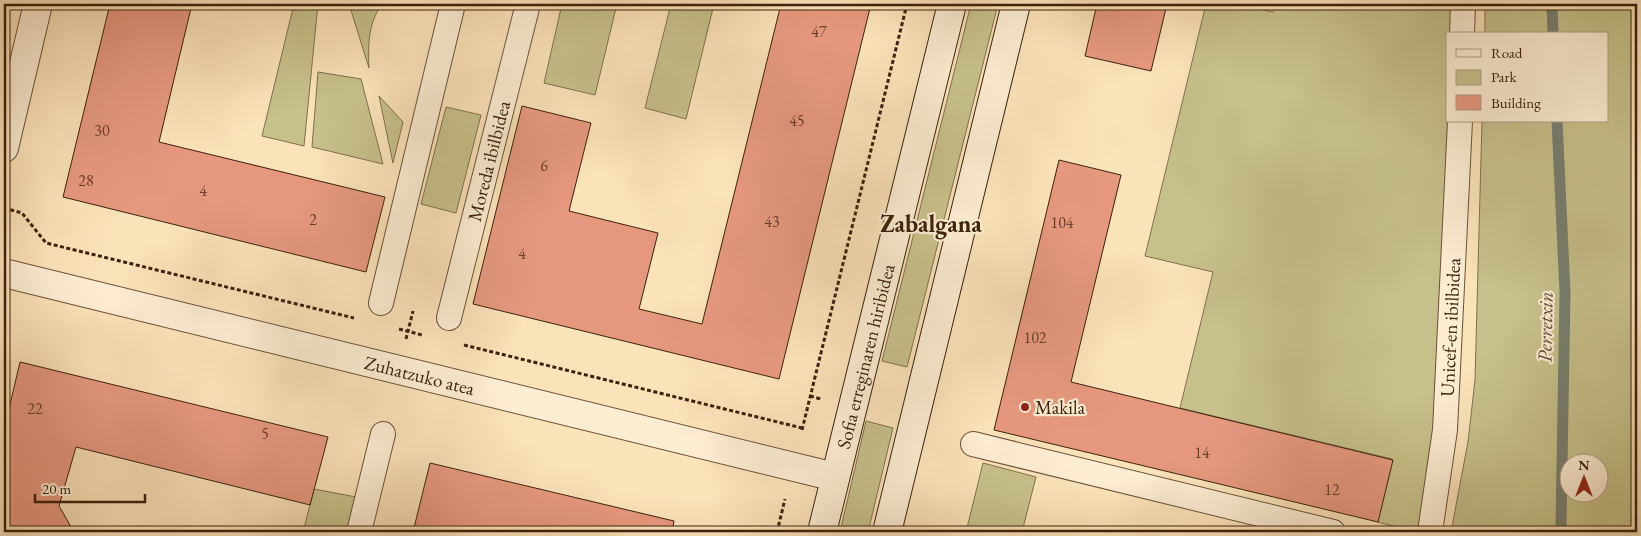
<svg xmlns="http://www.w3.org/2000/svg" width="1641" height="536" font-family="'EB Garamond',serif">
<rect width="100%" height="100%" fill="#fae2b9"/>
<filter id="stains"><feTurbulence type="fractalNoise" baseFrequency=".004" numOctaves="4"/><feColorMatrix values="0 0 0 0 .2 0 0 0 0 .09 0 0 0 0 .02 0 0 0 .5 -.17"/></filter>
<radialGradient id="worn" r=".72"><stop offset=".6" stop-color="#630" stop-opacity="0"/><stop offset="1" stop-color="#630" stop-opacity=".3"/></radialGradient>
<g fill="#c6c08a" stroke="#81704c" fill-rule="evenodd">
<polygon points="294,4 318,4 304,146 262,136"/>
<path d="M349,4H382C368,23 368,45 369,68Z"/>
<polygon points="562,4 617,4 595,95 544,83"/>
<polygon points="671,4 714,4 686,119 645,108"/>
<polygon points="971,4 998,4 907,367 882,361"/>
<polygon points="1206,4 1238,4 1273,12 1275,4 1450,4 1452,34 1447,34 1449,121 1436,404 1432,455 1418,532 1377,522 1392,459 1180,408 1213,272 1145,256"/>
<path d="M1485,4H1637V532H1451L1468,442L1475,380L1482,121H1607V34H1485ZM1568,464H1598V494H1568Z"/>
<polygon points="318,72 361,79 383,164 312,147"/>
<polygon points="379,96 403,122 393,163"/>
<polygon points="446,107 481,115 456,213 421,204"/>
<polygon points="866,421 893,428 868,532 840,532"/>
<polygon points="983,463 1036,477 1022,532 966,532"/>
<polygon points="314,489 356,497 347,532 303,532"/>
</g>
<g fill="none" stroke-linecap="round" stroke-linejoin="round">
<g stroke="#777f70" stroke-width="11">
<polyline points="1552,4 1553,34"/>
<polyline points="1557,121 1565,292 1561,525 1564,532"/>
</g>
</g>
<g fill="#e6987f" stroke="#3c210e">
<polygon points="110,4 192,4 159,142 385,197 366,272 63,197"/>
<polygon points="781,4 871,4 779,379 473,304 522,106 591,123 569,211 658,233 639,309 702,324"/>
<polygon points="1097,4 1167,4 1151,71 1085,56"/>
<polygon points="1059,160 1121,175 1071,382 1393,460 1378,522 994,430"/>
<polygon points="20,362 328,437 310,505 76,447 59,506 74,532 4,532 4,430"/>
<polygon points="430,463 674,521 672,532 413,532"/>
</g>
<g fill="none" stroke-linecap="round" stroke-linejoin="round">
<g stroke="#6c5139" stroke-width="26">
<g id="pedestrian">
<polyline points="1462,34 1463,4"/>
<polyline points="381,303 453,4"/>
<path id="s1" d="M449,318L528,4"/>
<polyline points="973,444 1333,532"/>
<polyline points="359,532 383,434"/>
<path id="s2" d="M1430,532L1445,430L1460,121"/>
</g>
</g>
<g stroke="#6c5139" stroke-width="30">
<g id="minor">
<polyline points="4,148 38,4"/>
<path id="s3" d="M4,273L835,477"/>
</g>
</g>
<g stroke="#3c210e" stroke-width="30">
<g id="secondary">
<path id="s4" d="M822,532L952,4"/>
<polyline points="887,532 1016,4"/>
</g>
</g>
<g stroke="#3c210e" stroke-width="3" stroke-dasharray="4 2.5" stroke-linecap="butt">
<polyline points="1566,4 1585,4"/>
<polyline points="4,208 22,213 46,243 354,318"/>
<polyline points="399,329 422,335"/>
<polyline points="406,339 413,311"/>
<polyline points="464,345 802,428"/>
<polyline points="810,396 821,399"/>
<polyline points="802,430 907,4"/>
<polyline points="777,532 785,499"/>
</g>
<use href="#pedestrian" stroke="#fcecd2" stroke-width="24"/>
<use href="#minor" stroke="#fcecd2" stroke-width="28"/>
<use href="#secondary" stroke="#fcecd2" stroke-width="28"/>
</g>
<circle fill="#8f2418" stroke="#fcecd2" stroke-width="2" cx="1025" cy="407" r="5"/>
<g text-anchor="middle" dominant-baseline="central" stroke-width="4.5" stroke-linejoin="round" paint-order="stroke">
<g font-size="16" fill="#663f2a">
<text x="819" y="31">47</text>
<text x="797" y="120">45</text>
<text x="102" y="130">30</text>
<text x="544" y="165">6</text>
<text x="86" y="180">28</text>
<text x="203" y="190">4</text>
<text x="313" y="219">2</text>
<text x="772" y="221">43</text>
<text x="1062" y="222">104</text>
<text x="522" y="253">4</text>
<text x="1035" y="337">102</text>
<text x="35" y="408">22</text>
<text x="265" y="433">5</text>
<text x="1202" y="452">14</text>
<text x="1332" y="489">12</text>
</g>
<g font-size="19" fill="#3c210e" stroke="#fcecd2">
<text stroke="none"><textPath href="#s1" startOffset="162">Moreda ibilbidea</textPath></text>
<text stroke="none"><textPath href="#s2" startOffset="206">Unicef-en ibilbidea</textPath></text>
<text stroke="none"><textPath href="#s4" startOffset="181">Sofia erreginaren hiribidea</textPath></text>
<text stroke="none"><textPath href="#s3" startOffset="428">Zuhatzuko atea</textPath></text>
</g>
<g font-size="19" fill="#3c210e" stroke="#fcecd2" text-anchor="start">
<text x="1035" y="407">Makila</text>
</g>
<g font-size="20" font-style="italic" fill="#59503f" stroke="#fcecd2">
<text transform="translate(1545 327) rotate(-89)">Perretxin</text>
</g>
<g font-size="24" font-weight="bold" fill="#3c210e" stroke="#fcecd2">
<text x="931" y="223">Zabalgana</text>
</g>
</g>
<rect width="1641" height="536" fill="none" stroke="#fae2b9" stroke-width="20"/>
<rect x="5" y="5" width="1631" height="526" fill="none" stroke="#3c210e" stroke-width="2.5"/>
<rect x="10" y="10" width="1621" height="516" fill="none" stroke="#3c210e"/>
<rect x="1446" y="32" width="162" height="90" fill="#fcecd2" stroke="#af9b84"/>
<rect x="1456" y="49" width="25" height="8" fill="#fcecd2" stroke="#af9b84"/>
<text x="1491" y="58" font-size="15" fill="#3c210e">Road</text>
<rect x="1456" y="70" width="25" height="15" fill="#c6c08a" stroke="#af9b84"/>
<text x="1491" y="82" font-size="15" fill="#3c210e">Park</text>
<rect x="1456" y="95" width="25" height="15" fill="#e6987f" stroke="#af9b84"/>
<text x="1491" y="108" font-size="15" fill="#3c210e">Building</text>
<g transform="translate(1584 478)"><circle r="24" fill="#fcecd2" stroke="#af9b84"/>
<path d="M0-4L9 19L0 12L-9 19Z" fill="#8f2418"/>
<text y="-8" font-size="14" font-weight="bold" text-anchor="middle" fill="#3c210e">N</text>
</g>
<path d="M35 494v8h110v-8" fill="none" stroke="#3c210e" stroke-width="2.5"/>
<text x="42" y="494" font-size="15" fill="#3c210e" stroke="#fcecd2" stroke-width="4" paint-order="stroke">20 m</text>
<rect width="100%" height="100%" filter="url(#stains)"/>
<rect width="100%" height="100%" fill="url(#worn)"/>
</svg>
